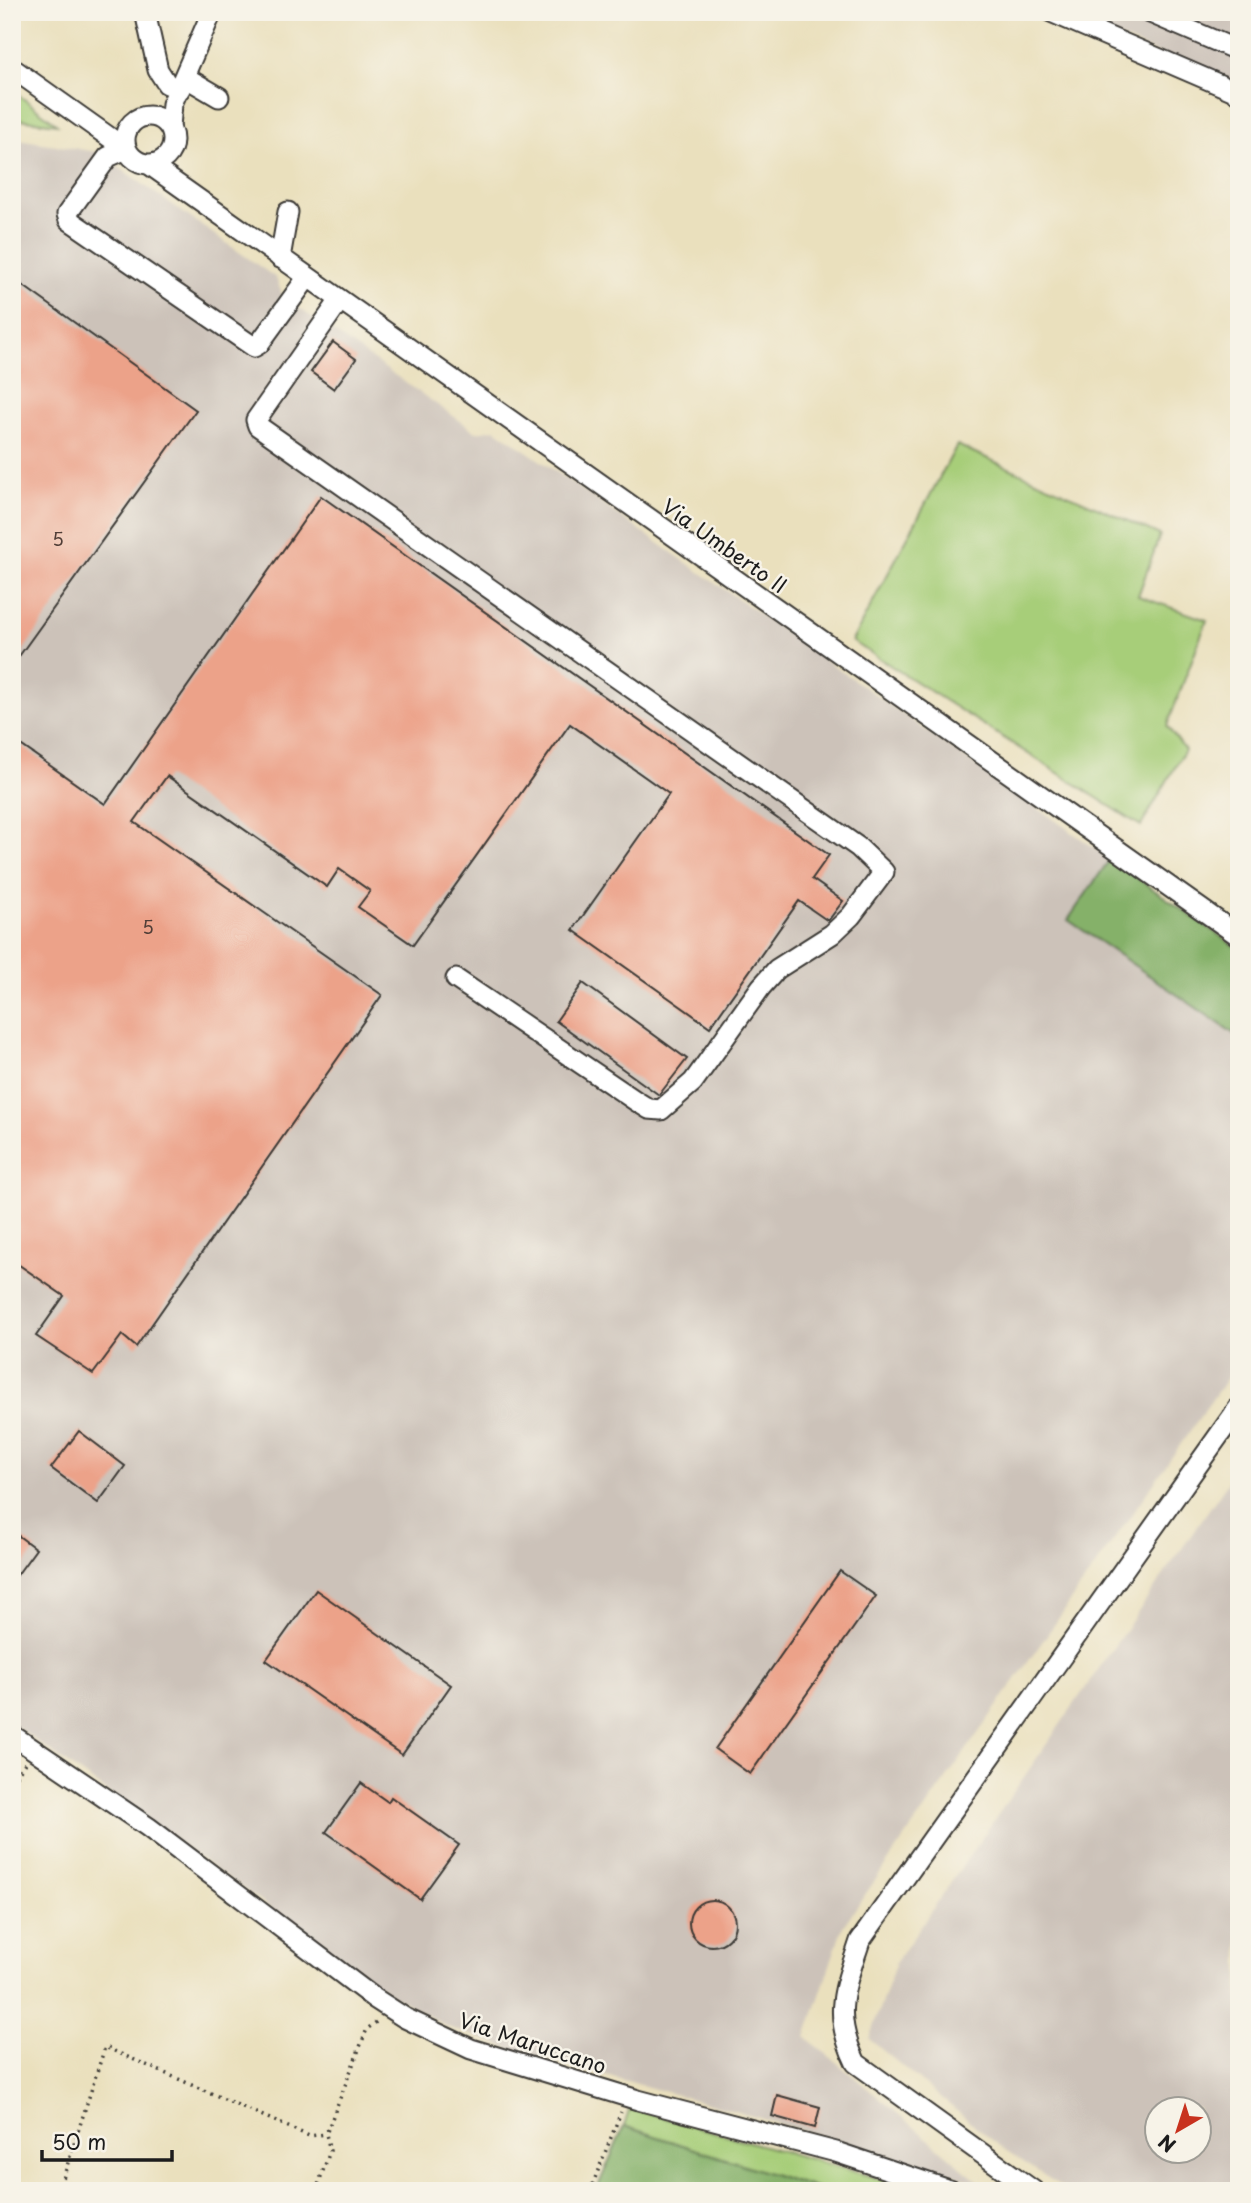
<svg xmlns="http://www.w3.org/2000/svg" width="1251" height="2203" font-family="'Playpen Sans',sans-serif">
<rect width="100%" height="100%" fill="#f7f3e8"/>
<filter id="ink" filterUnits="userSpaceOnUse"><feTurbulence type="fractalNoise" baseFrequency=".0143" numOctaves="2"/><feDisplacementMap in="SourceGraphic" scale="14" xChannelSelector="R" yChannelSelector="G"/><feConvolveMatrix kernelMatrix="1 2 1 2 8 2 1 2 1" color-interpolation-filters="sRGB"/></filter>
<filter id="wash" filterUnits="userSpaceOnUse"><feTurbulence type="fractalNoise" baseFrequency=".00686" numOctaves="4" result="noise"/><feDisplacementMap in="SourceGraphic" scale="28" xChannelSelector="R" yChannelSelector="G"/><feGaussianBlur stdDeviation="1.57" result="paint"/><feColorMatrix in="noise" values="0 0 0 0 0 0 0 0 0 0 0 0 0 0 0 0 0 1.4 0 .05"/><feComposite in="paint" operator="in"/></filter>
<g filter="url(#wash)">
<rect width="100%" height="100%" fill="#eae0bd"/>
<g fill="#ccc2b9" fill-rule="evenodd">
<polygon points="1061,12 1239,12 1239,88"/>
<polygon points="12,138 97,152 276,278 283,297 476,432 495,429 1239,949 1239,1361 843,1926 806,2037 981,2183 756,2117 512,2049 448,2027 392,1995 12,1724"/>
<path d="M1239,1466V2191H1068L1002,2148L869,2039L896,1962ZM1156,2108H1198V2150H1156Z"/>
</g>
<g fill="#a7ce79" stroke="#62754a" stroke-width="2">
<polygon points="12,90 57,124 12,118"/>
<polygon points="957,445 1160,535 1138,596 1207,620 1167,726 1185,750 1141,826 852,641"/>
<polygon points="630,2108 923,2191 824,2191 624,2126"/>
</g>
<g fill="#85b169" stroke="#506642" stroke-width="2">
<polygon points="1110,859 1239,949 1239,1037 1068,920"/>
<polygon points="624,2126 824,2191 596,2191"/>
</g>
<g id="blocks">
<g fill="#eca289">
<polygon points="18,282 196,410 12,666 12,290"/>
<polygon points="333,342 356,359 334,389 311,372"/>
<polygon points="321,496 829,855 812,879 843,901 828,921 799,901 710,1027 573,930 669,794 570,724 413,945 358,907 370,891 339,869 327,887 167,776 134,822 382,995 136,1347 122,1335 93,1374 36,1336 64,1296 12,1260 12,739 105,804"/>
<polygon points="583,983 687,1059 659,1095 556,1021"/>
<polygon points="79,1431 125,1466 98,1503 51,1468"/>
<polygon points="12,1531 36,1549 12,1582"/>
<polygon points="840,1571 876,1596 750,1774 715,1749"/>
<polygon points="316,1590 451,1685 402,1755 266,1660"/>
<polygon points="361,1783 388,1802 391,1797 459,1845 420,1899 326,1832"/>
<circle cx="712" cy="1923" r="23"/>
<polygon points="777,2095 820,2107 815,2128 772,2116"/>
</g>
</g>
</g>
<g filter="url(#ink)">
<use href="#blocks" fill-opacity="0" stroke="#3b3934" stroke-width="2"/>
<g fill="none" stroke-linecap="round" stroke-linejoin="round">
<g stroke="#3b3934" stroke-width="23">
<g id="minor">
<polyline points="145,12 158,70 167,84 180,89"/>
<polyline points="1051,12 1239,93"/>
<polyline points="1148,12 1239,51"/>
<polyline points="12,68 126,149"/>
<polyline points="185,77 219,97"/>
<circle cx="149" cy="140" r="24"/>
<polyline points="170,127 172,104 212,12"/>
<polyline points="126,149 108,157 67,214 69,220 254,347 259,344 307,278"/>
<polyline points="150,165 1239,936"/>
<polyline points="280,258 288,212"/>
<polyline points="340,300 256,420 258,426 858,847 884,872 851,916 832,934 777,969 761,987 693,1082 661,1110 649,1109 636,1101 456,979"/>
<polyline points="12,1735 148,1827 374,1998 405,2018 471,2049 638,2100 836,2152 952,2191"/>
<path d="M1034,2191L856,2063C832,2014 844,1990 860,1941L1239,1407"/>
</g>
</g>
<g stroke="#3b3934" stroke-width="3.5" stroke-dasharray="2 5" stroke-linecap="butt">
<polyline points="12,1782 25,1763"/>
<polyline points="59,2191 105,2047 309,2136 326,2134"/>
<polyline points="316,2191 330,2151 326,2134 367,2029 379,2020"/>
<polyline points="590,2191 621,2112"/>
</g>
<use href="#minor" stroke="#fff" stroke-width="19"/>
</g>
</g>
<g text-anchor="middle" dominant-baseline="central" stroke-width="5" stroke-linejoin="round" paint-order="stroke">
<g font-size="18" fill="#503e37">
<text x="58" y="538">5</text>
<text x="148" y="926">5</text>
</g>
<g font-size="21" fill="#1c1c1c" stroke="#f7f3e8">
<text transform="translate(725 545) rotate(35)">Via Umberto II</text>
<text transform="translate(533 2042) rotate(18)">Via Maruccano</text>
</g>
</g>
<rect width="1251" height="2203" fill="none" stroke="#f7f3e8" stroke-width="42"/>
<g transform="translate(1178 2130) rotate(219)"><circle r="33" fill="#f7f3e8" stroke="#9f9d96" stroke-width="2"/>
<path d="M0-5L12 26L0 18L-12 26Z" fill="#c8321e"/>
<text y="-10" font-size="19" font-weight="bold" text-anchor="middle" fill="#1c1c1c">N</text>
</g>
<path d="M42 2150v10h130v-10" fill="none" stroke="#1c1c1c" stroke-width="3.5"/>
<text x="52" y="2150" font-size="21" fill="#1c1c1c" stroke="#f7f3e8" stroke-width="5" paint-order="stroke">50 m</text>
</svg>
